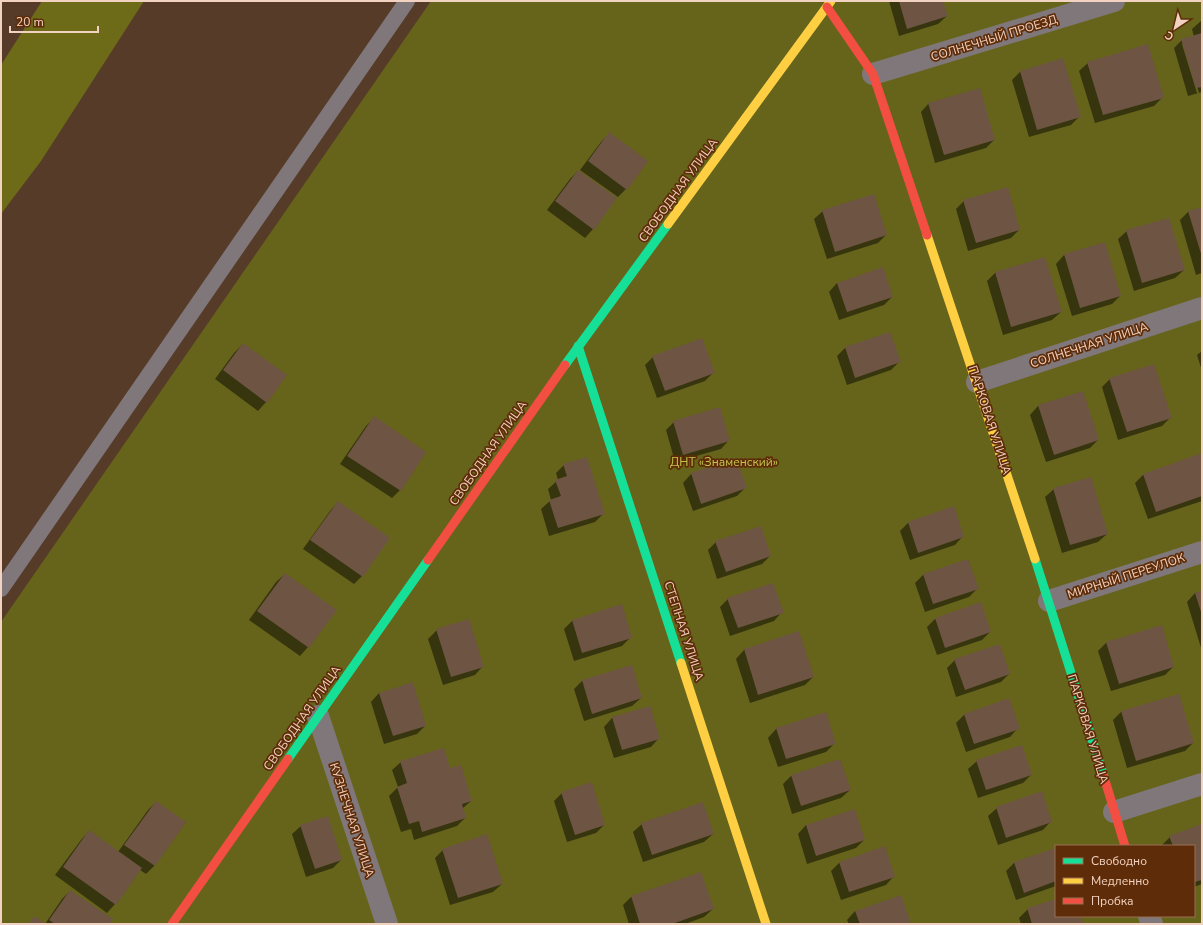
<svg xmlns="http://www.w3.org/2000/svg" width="1203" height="925" font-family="'Nunito Sans',sans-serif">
<rect width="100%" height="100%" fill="#563b29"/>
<path fill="#66641a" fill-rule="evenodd" d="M431,1H1202V924H1V622ZM1056,846H1194V916H1056Z"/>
<polygon fill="#6d6b18" points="42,1 144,1 41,161 1,214 1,65"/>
<g fill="#0007" fill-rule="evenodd">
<polygon points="889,1 942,1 947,16 938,24 899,36"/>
<path d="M1202,20V92L1188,96L1174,48L1182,40L1194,37L1192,29ZM1182,44H1184L1199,93H1197Z"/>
<polygon points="1088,63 1163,97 1154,106 1095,123 1079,71"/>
<polygon points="1020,72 1079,117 1071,125 1029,137 1012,80"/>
<polygon points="929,103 994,140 986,148 935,163 921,112"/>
<polygon points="609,134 626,189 618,197 580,170 601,142"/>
<polygon points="578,171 593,229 585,238 547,210 570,179"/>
<polygon points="964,201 1019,230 1011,238 968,251 956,209"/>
<polygon points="1202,208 1202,273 1196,275 1180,220 1188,212"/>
<polygon points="823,211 886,235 878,243 827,259 814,219"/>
<polygon points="1127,231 1184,270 1175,278 1134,291 1118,239"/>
<polygon points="1064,255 1120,296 1112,304 1072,316 1056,264"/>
<polygon points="996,272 1061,312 1052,320 1003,335 987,281"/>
<polygon points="837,283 892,297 884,305 839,320 829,292"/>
<polygon points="890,333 899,362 891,370 847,385 837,356 845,348"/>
<polygon points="243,344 266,402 258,411 215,379 234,353"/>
<polygon points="1202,351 1202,371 1197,355"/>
<polygon points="653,357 713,373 705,381 657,398 645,365"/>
<polygon points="1110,379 1170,418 1162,426 1118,440 1102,387"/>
<polygon points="1082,392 1098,440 1090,448 1046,462 1030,415 1038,406"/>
<polygon points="374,418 400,490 392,498 340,464 366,426"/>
<polygon points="674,422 729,440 721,449 675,462 666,430"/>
<polygon points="1202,455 1202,501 1148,519 1135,483 1143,475"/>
<polygon points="736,459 745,488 737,496 693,511 683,483 691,474"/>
<polygon points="564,465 604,513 595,522 549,536 541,509 551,500 548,489 558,480 556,473"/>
<polygon points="1054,489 1107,534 1098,542 1062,553 1045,497"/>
<polygon points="338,502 362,576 354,584 303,549 330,511"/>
<polygon points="908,523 963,536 955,545 910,560 900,531"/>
<polygon points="716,542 770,556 762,564 717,579 708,550"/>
<polygon points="968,560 978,588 969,597 925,612 915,583 923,575"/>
<polygon points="285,574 308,647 300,656 249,620 276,582"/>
<polygon points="1202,591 1202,651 1187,602 1195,593"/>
<polygon points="728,599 782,612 774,621 730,636 720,607"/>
<polygon points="621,606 631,637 622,646 574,661 564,629 572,621"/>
<polygon points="935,619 990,632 982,640 937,655 927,627"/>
<polygon points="437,630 483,666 475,675 443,685 428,639"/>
<polygon points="799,633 813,677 805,685 750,703 736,659 744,650"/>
<polygon points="1107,642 1173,667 1165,675 1111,691 1098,651"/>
<polygon points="955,660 1009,674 1001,682 956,697 947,668"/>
<polygon points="631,666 641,698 632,706 584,721 574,689 582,681"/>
<polygon points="379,693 425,726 417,734 384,744 371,702"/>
<polygon points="1009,700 1018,728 1010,737 966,752 956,723 964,715"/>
<polygon points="649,707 659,738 651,747 614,758 604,727 612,718"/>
<polygon points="1122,711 1193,743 1185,751 1127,768 1113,720"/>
<polygon points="825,713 835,743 826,752 778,767 768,738 776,729"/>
<polygon points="840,760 850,790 841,798 792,814 783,784 791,776"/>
<polygon points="977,761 1031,775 1023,783 978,798 968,769"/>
<polygon points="401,762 450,769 471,801 462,809 465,818 457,826 414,840 411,829 401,832 389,796 398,787 392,770"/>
<polygon points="562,793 604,825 596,833 567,842 554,801"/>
<polygon points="156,802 185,823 154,866 146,874 140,870 115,904 107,913 55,875 81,840 89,831 118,852 148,810"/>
<polygon points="997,808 1051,821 1043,830 998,845 988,816"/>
<polygon points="642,824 713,834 704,842 643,862 633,832"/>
<polygon points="806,825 864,840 856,848 807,864 798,834"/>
<polygon points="301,826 341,860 333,868 306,877 292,834"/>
<polygon points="1202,826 1202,884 1194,887 1194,846 1161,846 1170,837"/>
<polygon points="1056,849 1056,886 1016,900 1006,871 1014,863"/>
<polygon points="443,850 502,884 493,892 450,905 435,858"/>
<polygon points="840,862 894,876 886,885 841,900 831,871"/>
<polygon points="700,873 713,909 704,917 685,924 629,924 623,905 631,897"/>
<polygon points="70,891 109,924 45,924 62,899"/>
<polygon points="1056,900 1056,916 1080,916 1082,923 1021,924 1019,918 1028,909"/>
<polygon points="855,911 910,924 849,924 847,920"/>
</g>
<g fill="#6e5443">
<polygon points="899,1 943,1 948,16 907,29"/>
<polygon points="1202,33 1202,87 1196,88 1181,39"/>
<polygon points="1148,44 1164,98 1103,115 1087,62"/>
<polygon points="1063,58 1081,117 1037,130 1020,71"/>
<polygon points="980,88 995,140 944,155 928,103"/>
<polygon points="609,132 648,161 627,190 588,161"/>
<polygon points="578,170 617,198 594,230 555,201"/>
<polygon points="1008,187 1020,230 976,243 963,200"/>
<polygon points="874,194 887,235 835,252 822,210"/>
<polygon points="1202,207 1202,257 1188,211"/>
<polygon points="1169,218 1185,270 1142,283 1126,230"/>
<polygon points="1105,242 1121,296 1080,308 1064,254"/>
<polygon points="1045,257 1062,312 1011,327 995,272"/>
<polygon points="883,267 893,297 847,312 837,283"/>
<polygon points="890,332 901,362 855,378 845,347"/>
<polygon points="702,338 715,373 665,391 652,356"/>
<polygon points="243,343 287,375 267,403 223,370"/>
<polygon points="1154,364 1172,418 1127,432 1109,378"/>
<polygon points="1083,391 1099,440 1054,455 1038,405"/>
<polygon points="720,407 730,441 683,455 673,421"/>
<polygon points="374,416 426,452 401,491 347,456"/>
<polygon points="1202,453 1202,496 1156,512 1143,474"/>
<polygon points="587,457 605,514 558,528 549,500 561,496 555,480 567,476 563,464"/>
<polygon points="736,458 747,488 701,504 691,473"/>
<polygon points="1091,477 1108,534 1070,545 1053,488"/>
<polygon points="338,501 390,538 363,577 310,540"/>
<polygon points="954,506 964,537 918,553 908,522"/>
<polygon points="761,526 771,556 726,572 715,541"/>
<polygon points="968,559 979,589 933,604 923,574"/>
<polygon points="285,573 337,610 309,648 257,611"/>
<polygon points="773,583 784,613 738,628 727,598"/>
<polygon points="1202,590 1202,615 1195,593"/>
<polygon points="981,602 991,632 945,648 935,618"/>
<polygon points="622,604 632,638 582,653 572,620"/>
<polygon points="469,619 484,667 451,677 436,629"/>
<polygon points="1162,625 1174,667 1119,684 1106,642"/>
<polygon points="799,631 814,677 758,695 744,649"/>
<polygon points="1000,644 1010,674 965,690 954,659"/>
<polygon points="632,665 642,698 592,714 582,680"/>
<polygon points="413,682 426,726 393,736 379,693"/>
<polygon points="1179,694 1194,743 1136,761 1121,711"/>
<polygon points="1009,698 1020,729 974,744 964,714"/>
<polygon points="650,706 660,739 622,750 612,717"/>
<polygon points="826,712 836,744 786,759 776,728"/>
<polygon points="1022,745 1032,775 986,790 976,760"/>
<polygon points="444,748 450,768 461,765 472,801 462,804 466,818 422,832 419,821 409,824 397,787 407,783 400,761"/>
<polygon points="840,759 851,790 801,806 791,775"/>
<polygon points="592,782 605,825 575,835 561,792"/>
<polygon points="1042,791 1052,822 1006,838 996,807"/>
<polygon points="156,801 186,822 155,866 124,845"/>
<polygon points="703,802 714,834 652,855 641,823"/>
<polygon points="855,809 865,840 816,856 806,825"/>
<polygon points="328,816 342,860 315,869 300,825"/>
<polygon points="1202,824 1202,880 1194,882 1194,846 1173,846 1169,836"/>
<polygon points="89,830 142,868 116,905 63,867"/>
<polygon points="487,834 503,884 458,898 442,849"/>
<polygon points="885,846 895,877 849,892 839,862"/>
<polygon points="1056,848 1056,881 1024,893 1014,862"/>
<polygon points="701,872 714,909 672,924 640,924 631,896"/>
<polygon points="70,890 113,919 110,924 55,924 49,920"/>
<polygon points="901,895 911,924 860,924 855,911"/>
<polygon points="1056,899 1056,916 1081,916 1083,923 1032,924 1027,908"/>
<polygon points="34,916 46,924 29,924"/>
</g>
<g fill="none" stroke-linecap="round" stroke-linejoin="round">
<polyline stroke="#80777a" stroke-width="16" points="1,589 407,1"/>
<g stroke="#80777a" stroke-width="22">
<polyline points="873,74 1114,1"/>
<polyline points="977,382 1202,308"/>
<polyline points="1049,601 1202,552"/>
<polyline points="318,716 387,924"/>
<polyline points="1114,812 1202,784"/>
<polyline points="1149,916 1152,924"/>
</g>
<g stroke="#16e098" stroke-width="9">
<polyline points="578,346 681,663"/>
<polyline points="565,365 668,224"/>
<polyline points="1035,559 1104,777"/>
<polyline points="288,759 428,560"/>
</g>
<g stroke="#ffcf43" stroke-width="9">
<polyline points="668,224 831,1"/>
<polyline points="927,235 1035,559"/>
<polyline points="681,663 766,924"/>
</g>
<g stroke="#f24e42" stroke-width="9">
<polyline points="827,7 873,74 927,235"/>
<polyline points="428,560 565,365"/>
<polyline points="1104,777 1125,846"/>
<polyline points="172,924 288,759"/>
</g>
</g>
<g text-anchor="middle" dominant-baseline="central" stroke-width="3.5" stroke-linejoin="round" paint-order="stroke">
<g font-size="12" fill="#f2d2c0" stroke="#5e2c08">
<text transform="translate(994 38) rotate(-17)">СОЛНЕЧНЫЙ ПРОЕЗД</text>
<text transform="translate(678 190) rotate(-54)">СВОБОДНАЯ УЛИЦА</text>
<text transform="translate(1089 345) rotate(-18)">СОЛНЕЧНАЯ УЛИЦА</text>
<text transform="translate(990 420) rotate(72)">ПАРКОВАЯ УЛИЦА</text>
<text transform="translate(488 453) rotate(-55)">СВОБОДНАЯ УЛИЦА</text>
<text transform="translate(1126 576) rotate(-18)">МИРНЫЙ ПЕРЕУЛОК</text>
<text transform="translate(684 631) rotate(72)">СТЕПНАЯ УЛИЦА</text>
<text transform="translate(302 718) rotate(-55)">СВОБОДНАЯ УЛИЦА</text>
<text transform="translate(1088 729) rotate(73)">ПАРКОВАЯ УЛИЦА</text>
<text transform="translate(352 820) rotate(72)">КУЗНЕЧНАЯ УЛИЦА</text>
</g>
<g font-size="12" fill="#c2c651" stroke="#5e2c08">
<text x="724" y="462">ДНТ «Знаменский»</text>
</g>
</g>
<rect width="1203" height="925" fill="none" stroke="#f2d2c0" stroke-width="4"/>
<rect x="1055" y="845" width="140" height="72" fill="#5e2c08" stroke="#996e52"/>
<rect x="1063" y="858" width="20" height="6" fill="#16e098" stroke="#996e52"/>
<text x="1091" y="865" font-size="12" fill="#f2d2c0">Свободно</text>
<rect x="1063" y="878" width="20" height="6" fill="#ffcf43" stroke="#996e52"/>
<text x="1091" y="885" font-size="12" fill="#f2d2c0">Медленно</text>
<rect x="1063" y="898" width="20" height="6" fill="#f24e42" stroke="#996e52"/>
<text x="1091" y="905" font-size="12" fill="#f2d2c0">Пробка</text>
<g transform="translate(1175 28) rotate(215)" stroke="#5e2c08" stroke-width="3" paint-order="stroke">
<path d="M0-3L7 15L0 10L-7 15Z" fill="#f2d2c0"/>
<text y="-6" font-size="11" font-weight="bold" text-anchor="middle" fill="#f2d2c0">С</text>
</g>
<path d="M10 26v6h88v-6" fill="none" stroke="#f2d2c0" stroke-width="2"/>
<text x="16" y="26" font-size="12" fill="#f2d2c0" stroke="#5e2c08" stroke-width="3" paint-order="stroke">20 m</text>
</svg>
